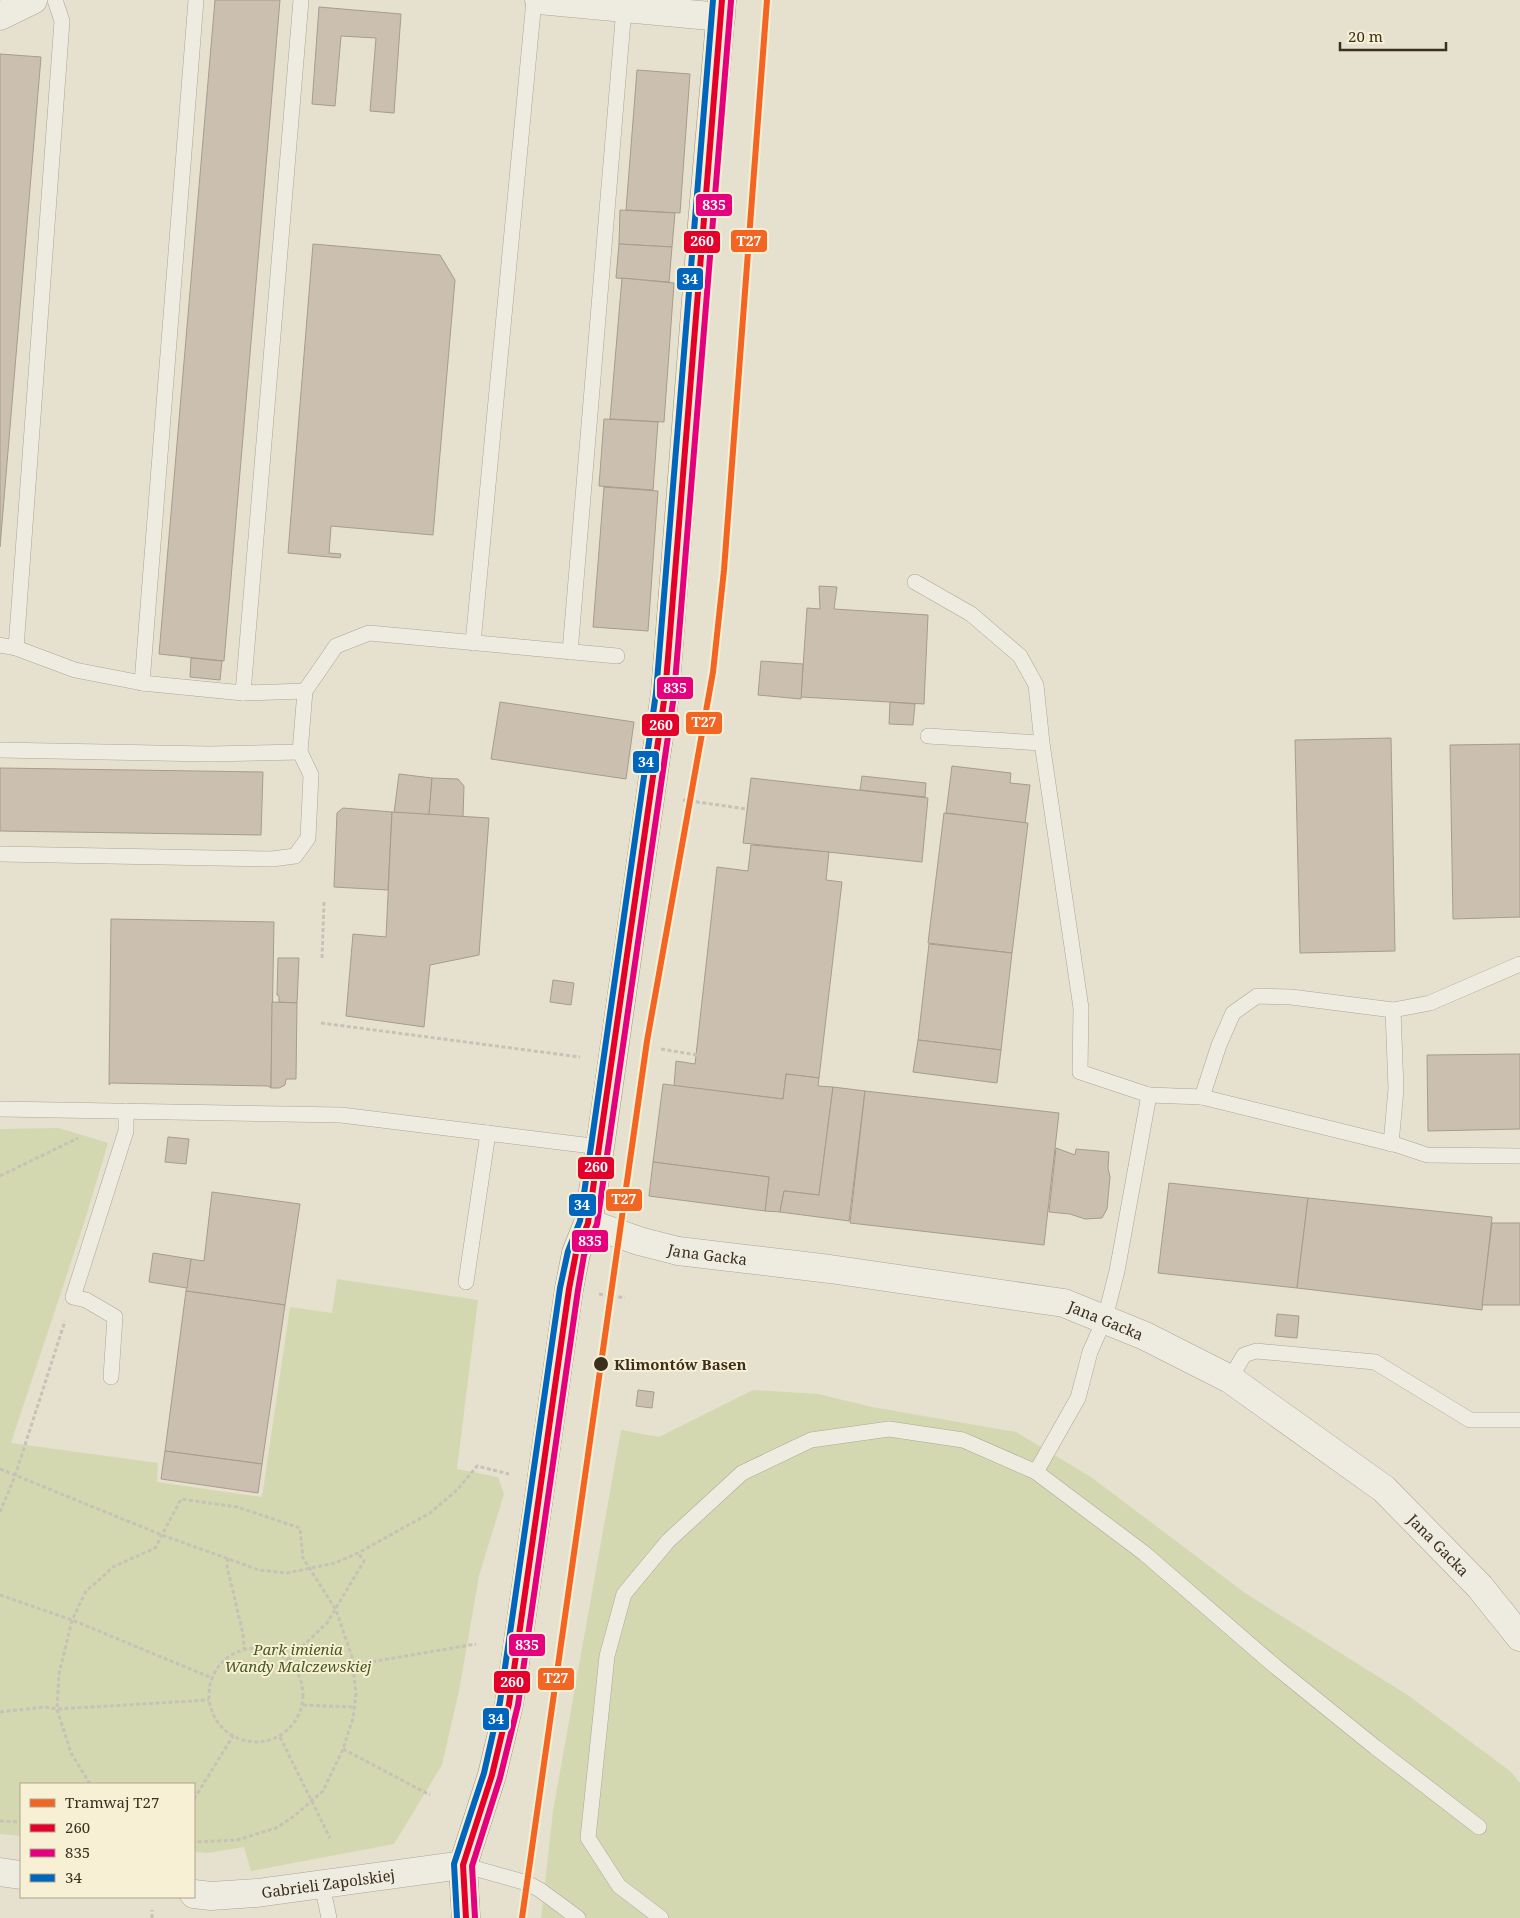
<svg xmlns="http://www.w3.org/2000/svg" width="1520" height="1918" font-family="'Noto Serif',serif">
<rect width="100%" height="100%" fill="#e6e1ce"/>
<g fill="#d4d8b0">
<polygon points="59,1128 108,1143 84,1223 11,1443 158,1463 157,1482 262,1497 290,1307 332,1313 337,1279 478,1300 457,1469 498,1477 504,1494 479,1576 459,1691 442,1765 394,1844 251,1871 244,1847 208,1853 194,1852 194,1784 21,1784 21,1836 0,1834 0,1129"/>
<polygon points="753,1390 818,1394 872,1407 1016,1432 1091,1477 1245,1593 1409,1696 1510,1771 1520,1783 1520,1918 541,1918 553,1811 621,1430 659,1437"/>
</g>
<g fill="#cbbfaf" stroke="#a79c8d">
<polygon points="215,0 280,0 224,661 159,654"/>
<polygon points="319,7 401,14 394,113 370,111 376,38 341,36 335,106 312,104"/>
<polygon points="0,54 41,57 0,547"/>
<polygon points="637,70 690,74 680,213 626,210"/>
<polygon points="620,210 675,213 672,247 619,244"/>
<polygon points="313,244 440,255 455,280 433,535 331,526 329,553 341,554 340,558 288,553"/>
<polygon points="619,244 672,247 669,282 616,278"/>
<polygon points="622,278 674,283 664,422 610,419"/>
<polygon points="604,419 658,422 653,490 599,486"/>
<polygon points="604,487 658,491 648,631 593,627"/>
<polygon points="819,586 837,587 834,609 928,615 924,704 801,697 807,608 820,609"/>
<polygon points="191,658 222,661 220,680 190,677"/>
<polygon points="761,661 803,664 801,699 758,695"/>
<polygon points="500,702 634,722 626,779 491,759"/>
<polygon points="890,702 915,704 913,725 889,724"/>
<polygon points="1391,738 1395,951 1300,953 1295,740"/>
<polygon points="1520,744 1520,917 1453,919 1450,745"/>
<polygon points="952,766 1011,773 1010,783 1030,785 1025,823 946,813"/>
<polygon points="0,768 263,772 261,835 0,831"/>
<polygon points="399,774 432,778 429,815 394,813"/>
<polygon points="862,776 926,783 925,797 860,790"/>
<polygon points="432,778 458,779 464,786 463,817 429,815"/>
<polygon points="751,778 928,798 922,862 743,843"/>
<polygon points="343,808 392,812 388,890 334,887 337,813"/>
<polygon points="392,812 489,818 479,955 430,965 424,1027 346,1016 353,934 386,937"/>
<polygon points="944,813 1028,823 1012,953 928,943"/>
<polygon points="751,845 829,852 826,880 842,882 819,1078 786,1074 783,1099 674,1086 676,1061 695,1064 717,867 748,871"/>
<polygon points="111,919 274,922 271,1088 268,1086 111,1083 109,1085"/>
<polygon points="929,944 1012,953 1001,1050 918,1040"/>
<polygon points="278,958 299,958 297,1003 279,1002 279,996 277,995"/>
<polygon points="553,980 574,983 571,1005 550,1002"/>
<polygon points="272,1002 297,1003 296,1079 286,1079 285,1085 279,1088 271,1088"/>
<polygon points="918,1040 1001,1050 997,1083 913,1072"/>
<polygon points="1520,1054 1520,1129 1428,1131 1427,1055"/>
<polygon points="786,1074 819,1078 818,1086 833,1087 819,1195 784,1191 780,1212 765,1211 769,1177 653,1162 663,1084 783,1099"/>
<polygon points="833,1087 865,1091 849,1221 780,1212 784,1191 819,1195"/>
<polygon points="865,1091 1059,1113 1044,1245 850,1223"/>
<polygon points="168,1137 189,1139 186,1164 165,1162"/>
<polygon points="1056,1148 1075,1155 1076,1149 1109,1152 1108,1168 1110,1177 1107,1209 1102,1218 1085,1219 1070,1214 1049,1212"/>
<polygon points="653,1162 769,1177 765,1211 649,1196"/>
<polygon points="1169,1183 1308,1198 1297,1288 1158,1273"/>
<polygon points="212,1192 300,1204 285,1305 186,1291 191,1259 204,1261"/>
<polygon points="1308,1198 1492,1217 1482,1310 1297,1288"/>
<polygon points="1492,1223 1520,1223 1520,1305 1482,1305"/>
<polygon points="153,1253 191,1259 187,1288 149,1282"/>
<polygon points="186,1291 285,1305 262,1464 165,1451"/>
<polygon points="1277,1314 1299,1316 1297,1338 1275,1336"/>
<polygon points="638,1390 654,1392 652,1408 636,1406"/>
<polygon points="165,1451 262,1464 258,1493 161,1479"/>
</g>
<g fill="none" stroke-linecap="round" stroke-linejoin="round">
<g stroke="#aca697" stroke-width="16">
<g id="lane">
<polyline points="196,0 142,683 243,693"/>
<polyline points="301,0 243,693 305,691"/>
<polyline points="915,582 971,614 1020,656 1036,685 1042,743 1081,1008 1080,1072 1149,1095 1202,1097 1397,1145 1427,1155 1520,1156"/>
<polyline points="473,643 534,0"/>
<polyline points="0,645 16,648 75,670 142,683"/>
<polyline points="16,648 62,21 55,0"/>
<polyline points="570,652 624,8"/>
<polyline points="928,736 1042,743"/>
<polyline points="0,750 209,754 300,752"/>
<polyline points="0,854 272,859 295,856 308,838 311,775 300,752 305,691 336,646 369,633 617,656"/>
<polyline points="1202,1097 1219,1045 1233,1013 1257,996 1291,997 1393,1010 1430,1003 1520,964"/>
<polyline points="0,1109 341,1115 600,1147"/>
<polyline points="1391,1144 1396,1089 1393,1010"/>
<polyline points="466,1282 488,1133"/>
<polyline points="111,1377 115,1317 86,1300 73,1297 126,1131 126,1111"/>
<polyline points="1230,1379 1244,1355 1256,1351 1375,1362 1470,1420 1520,1420"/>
<polyline points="1036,1472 1078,1398 1090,1352 1105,1318 1117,1271 1149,1095"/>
<polyline points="463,1865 527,1883 540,1890 578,1918"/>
<polyline points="322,1885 329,1918"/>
<polyline points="661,1918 619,1886 588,1838 607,1656 624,1594 668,1541 742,1473 811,1440 889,1429 963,1440 1036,1472 1144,1553 1276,1667 1375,1747 1479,1827"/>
</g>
</g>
<g stroke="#aca697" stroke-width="29">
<g id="street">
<polyline points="539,0 721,17"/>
<polyline points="0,16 33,0"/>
<path id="s1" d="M588,1223L639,1241L678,1251L830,1269L1064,1303L1145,1336L1230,1379L1384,1489L1480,1587L1520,1637"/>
<polyline points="0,1872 21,1875"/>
<path id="s2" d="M194,1894L211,1896L257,1893L463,1865"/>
</g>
</g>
<g stroke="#9b9587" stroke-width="29">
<polyline id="secondary" points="466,1918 463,1865 492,1775 509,1704 569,1289 576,1253 588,1223 600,1147 665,694 702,224 722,0"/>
</g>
<g stroke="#c7c2b7" stroke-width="3" stroke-dasharray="4 2.5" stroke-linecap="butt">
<polyline points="683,800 747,809"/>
<polyline points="322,958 324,902"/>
<polyline points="321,1023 580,1057"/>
<polyline points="661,1049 697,1055"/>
<polyline points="0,1176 78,1138"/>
<polyline points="599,1294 625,1298"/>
<polyline points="0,1469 162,1535 259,1570 287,1573 335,1563 358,1553 430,1513 457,1490 477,1466 509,1474"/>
<polyline points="0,1512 15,1476 65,1321"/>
<polyline points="228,1558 227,1566 243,1634 244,1649"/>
<polyline points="0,1595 72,1620 212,1678"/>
<circle cx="256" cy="1695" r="47"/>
<polyline points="288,1660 327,1623 364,1561 358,1553"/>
<polyline points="353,1665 476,1644"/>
<polyline points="303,1705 354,1707"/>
<polyline points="0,1712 45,1707 57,1709 209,1700"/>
<polyline points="280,1737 330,1838"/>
<polyline points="343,1749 430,1795"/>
<polyline points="90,1784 71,1753 57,1709 59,1674 72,1620 86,1591 99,1580 113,1567 155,1548 181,1499 237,1507 300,1528 303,1558 336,1610 352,1657 356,1694 353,1718 343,1749 323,1791 293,1817 276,1828 237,1840 194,1842"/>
<polyline points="194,1799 233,1736"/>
<polyline points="0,1821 21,1822"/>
<polyline points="152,1918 152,1910"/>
</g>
<use href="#lane" stroke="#eeebe0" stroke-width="15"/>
<use href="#street" stroke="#eeebe0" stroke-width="28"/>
<use href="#secondary" stroke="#eeebe0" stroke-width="28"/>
<g stroke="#f8f0d4" stroke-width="10">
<polyline id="bus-1" points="466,1918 463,1865 492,1775 509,1704 569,1289 576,1253 588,1223 665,694 722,0"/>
</g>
<g stroke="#f8f0d4" stroke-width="10">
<polyline id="bus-2" points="475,1918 472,1866 500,1778 518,1705 578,1290 584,1255 597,1224 674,695 731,1"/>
</g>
<g stroke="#f8f0d4" stroke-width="10">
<polyline id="bus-3" points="457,1918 454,1864 484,1773 500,1702 560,1288 568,1251 580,1221 591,1146 656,693 713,0"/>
</g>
<use href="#bus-1" stroke="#e4002b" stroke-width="6"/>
<use href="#bus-2" stroke="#e5007d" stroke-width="6"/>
<use href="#bus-3" stroke="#0065bd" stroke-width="6"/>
<g stroke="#f8f0d4" stroke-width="10">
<polyline id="tram-1" points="522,1918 647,1041 713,672 724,570 767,0"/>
</g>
<use href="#tram-1" stroke="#f26522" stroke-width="6"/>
</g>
<circle fill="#3c2f1e" stroke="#f8f0d4" stroke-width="2" cx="601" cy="1364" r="8"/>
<g text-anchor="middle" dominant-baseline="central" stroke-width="4" stroke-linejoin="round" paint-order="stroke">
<g font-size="15" fill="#3c2f1e" stroke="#f8f0d4">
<text stroke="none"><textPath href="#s1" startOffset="124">Jana Gacka</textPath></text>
<text stroke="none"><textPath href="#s1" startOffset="529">Jana Gacka</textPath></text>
<text stroke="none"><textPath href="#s1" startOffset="934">Jana Gacka</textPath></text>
<text stroke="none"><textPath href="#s2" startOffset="135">Gabrieli Zapolskiej</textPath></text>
</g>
<g font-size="15" font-weight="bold" fill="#3c2f1e" stroke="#f8f0d4" text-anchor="start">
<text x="614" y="1364">Klimontów Basen</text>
</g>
<g font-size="15" font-style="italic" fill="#495a23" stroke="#f8f0d4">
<text x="298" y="1649">Park imienia<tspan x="298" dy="17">Wandy Malczewskiej</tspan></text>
</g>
</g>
<g stroke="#f8f0d4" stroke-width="2">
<rect x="695" y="193" width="38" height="24" rx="5" fill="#e5007d"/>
<rect x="730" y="229" width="38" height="24" rx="5" fill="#f26522"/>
<rect x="683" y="230" width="38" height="24" rx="5" fill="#e4002b"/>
<rect x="676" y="267" width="28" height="24" rx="5" fill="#0065bd"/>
<rect x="656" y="676" width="38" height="24" rx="5" fill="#e5007d"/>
<rect x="685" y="711" width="38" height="24" rx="5" fill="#f26522"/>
<rect x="641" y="713" width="39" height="24" rx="5" fill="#e4002b"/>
<rect x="632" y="750" width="28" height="24" rx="5" fill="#0065bd"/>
<rect x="577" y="1156" width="38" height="24" rx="5" fill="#e4002b"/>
<rect x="605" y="1188" width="38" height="24" rx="5" fill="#f26522"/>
<rect x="568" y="1193" width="29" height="24" rx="5" fill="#0065bd"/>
<rect x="571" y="1229" width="38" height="24" rx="5" fill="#e5007d"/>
<rect x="508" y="1633" width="38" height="24" rx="5" fill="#e5007d"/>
<rect x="537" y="1667" width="38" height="24" rx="5" fill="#f26522"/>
<rect x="493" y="1670" width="38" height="24" rx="5" fill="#e4002b"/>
<rect x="482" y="1707" width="28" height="24" rx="5" fill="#0065bd"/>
</g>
<g font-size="14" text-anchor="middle" font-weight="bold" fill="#fff">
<text x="714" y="210">835</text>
<text x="749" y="246">T27</text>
<text x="702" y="246">260</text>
<text x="690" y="284">34</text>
<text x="675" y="693">835</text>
<text x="704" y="727">T27</text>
<text x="661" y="730">260</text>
<text x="646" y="767">34</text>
<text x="596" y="1172">260</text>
<text x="624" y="1204">T27</text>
<text x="582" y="1210">34</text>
<text x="590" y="1246">835</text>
<text x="527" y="1650">835</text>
<text x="556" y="1683">T27</text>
<text x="512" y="1687">260</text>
<text x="496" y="1724">34</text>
</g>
<rect x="20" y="1783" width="175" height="115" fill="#f8f0d4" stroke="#ada38b"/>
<rect x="30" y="1799" width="25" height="8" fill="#f26522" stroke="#ada38b"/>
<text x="65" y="1808" font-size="15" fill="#3c2f1e">Tramwaj T27</text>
<rect x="30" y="1824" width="25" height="8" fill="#e4002b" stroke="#ada38b"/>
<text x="65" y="1833" font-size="15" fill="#3c2f1e">260</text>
<rect x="30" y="1849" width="25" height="8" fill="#e5007d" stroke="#ada38b"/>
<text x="65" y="1858" font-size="15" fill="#3c2f1e">835</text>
<rect x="30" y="1874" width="25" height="8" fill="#0065bd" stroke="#ada38b"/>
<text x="65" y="1883" font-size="15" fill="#3c2f1e">34</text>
<path d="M1340 42v8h106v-8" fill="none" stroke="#3c2f1e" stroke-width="2.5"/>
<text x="1348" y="42" font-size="15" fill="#3c2f1e" stroke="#f8f0d4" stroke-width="4" paint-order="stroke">20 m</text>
</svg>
